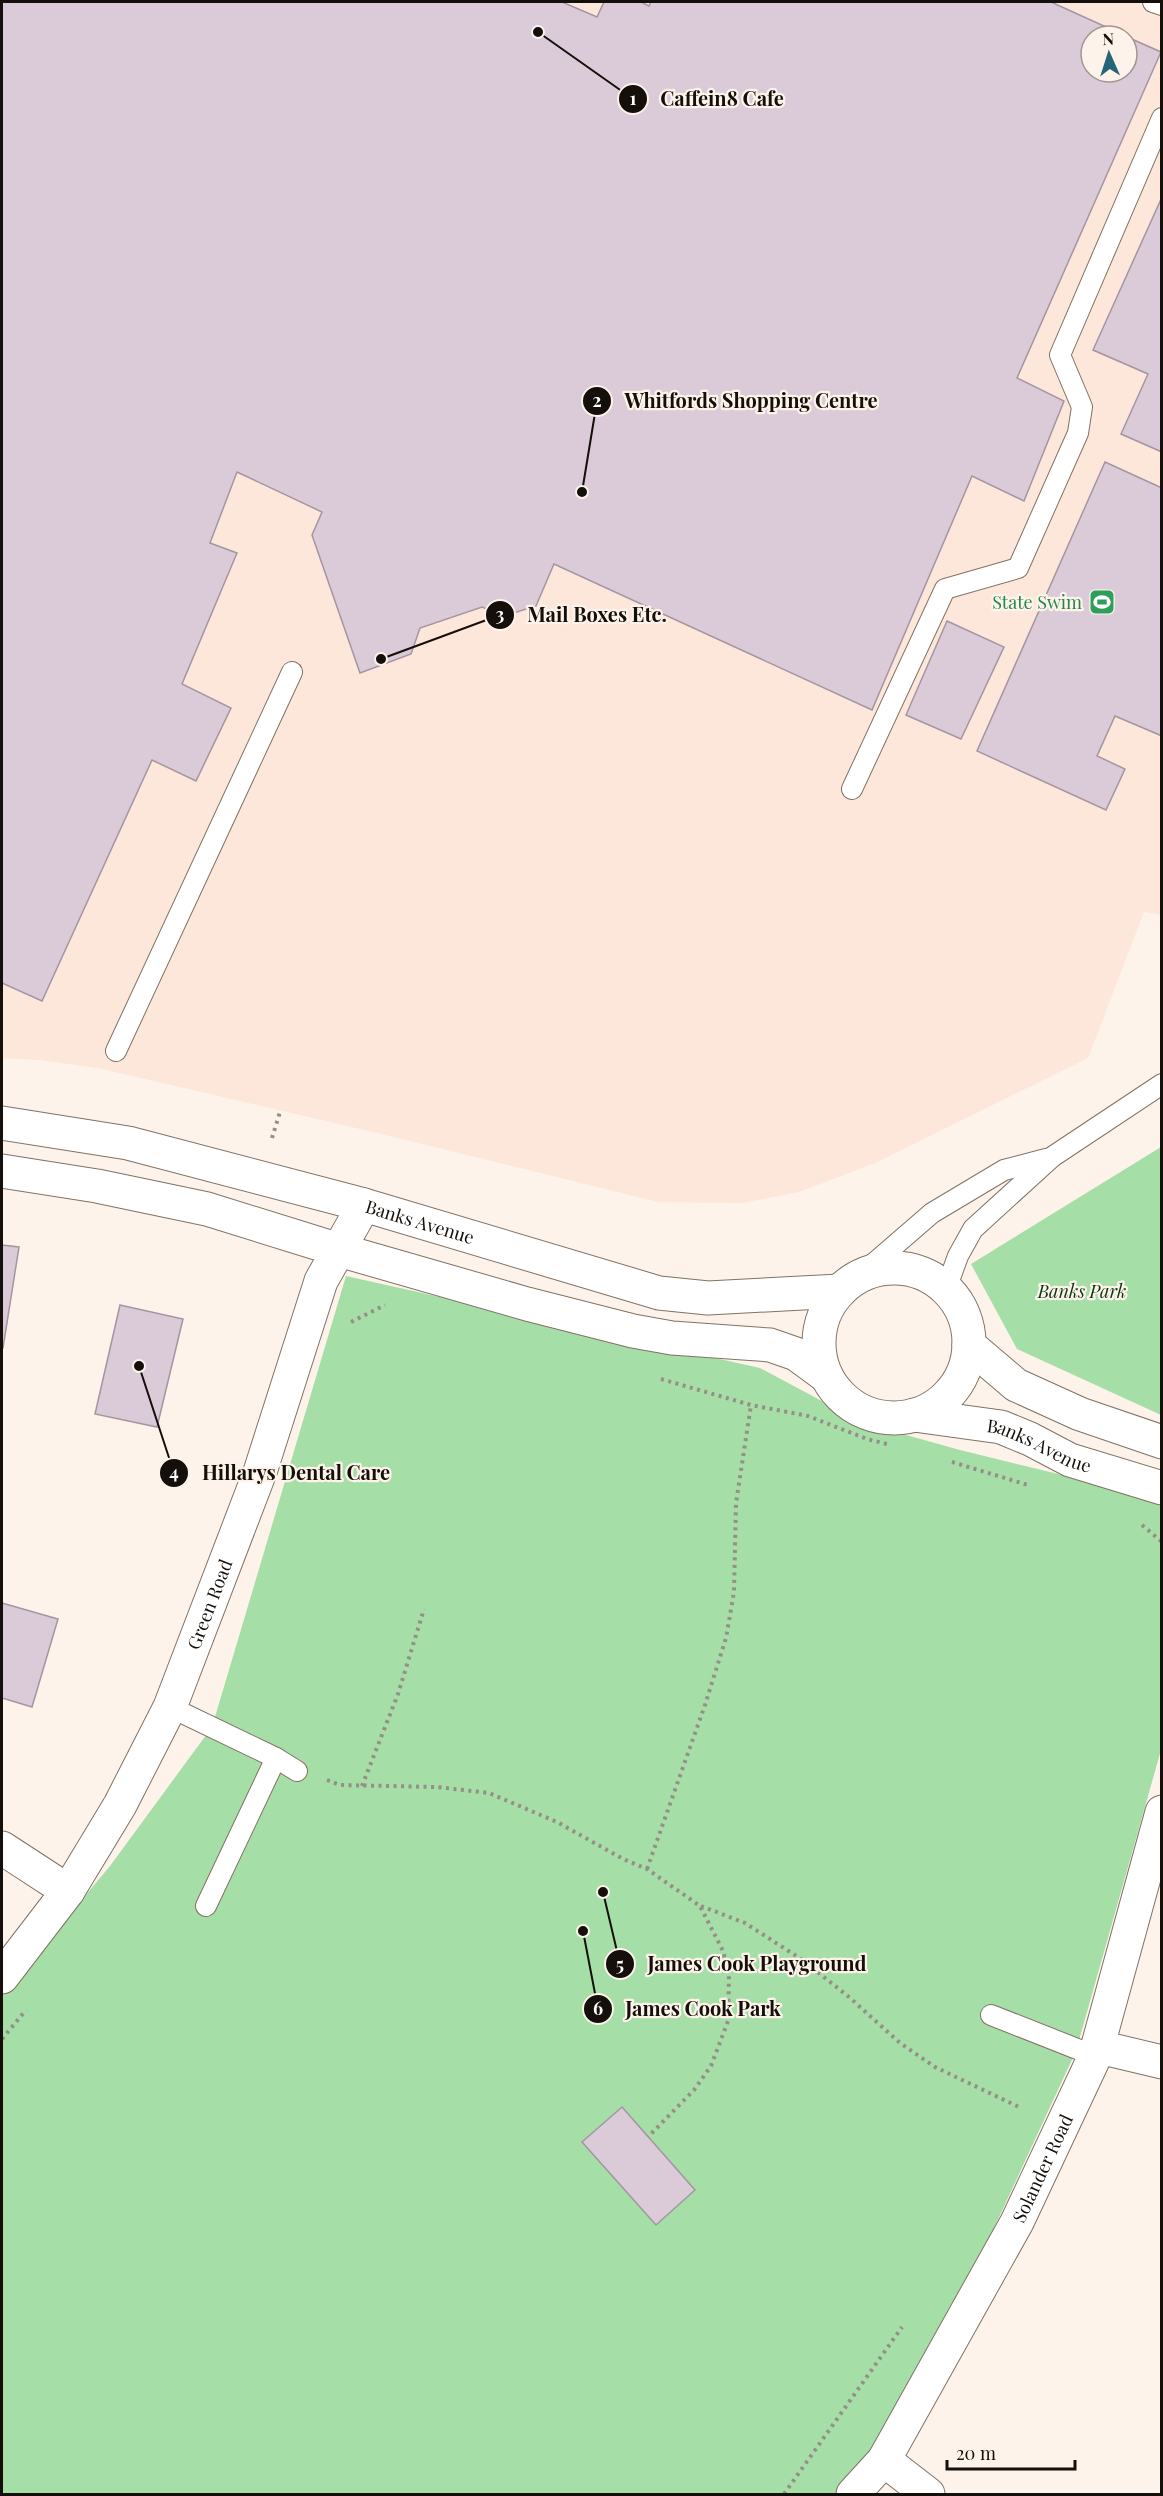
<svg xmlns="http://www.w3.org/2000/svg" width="1163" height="2496" font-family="'Playfair Display',serif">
<rect width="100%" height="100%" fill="#fdf3ea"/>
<path fill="#fde6da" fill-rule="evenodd" d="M2,2H1161V915L1144,912L1088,1058L875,1163L799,1192L742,1203L658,1202L390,1136L98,1068L38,1060L2,1058ZM1091,36H1127V72H1091Z"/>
<g fill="#a6dea8">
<polygon points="1161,1147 1161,1415 1017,1349 971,1264"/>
<polygon points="346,1276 760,1368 863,1423 960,1450 1161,1499 1161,1750 1076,2051 899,2433 849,2494 2,2494 2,1995 110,1866 212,1727"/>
</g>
<g fill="#dbcad8" stroke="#a495a2" stroke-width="1.5">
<polygon points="2,2 562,2 597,17 604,2 641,2 649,6 651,2 1051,2 1126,36 1091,36 1091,72 1127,72 1127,37 1161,52 1017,378 1064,401 1024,501 972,476 872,710 554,564 536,606 504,616 482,607 420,628 411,654 360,673 312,535 322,512 237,472 210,543 237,553 182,684 231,708 196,781 152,760 42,1001 2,983"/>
<polygon points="1162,197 1162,452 1121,434 1148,374 1093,350"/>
<polygon points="1105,462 1162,488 1162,736 1115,716 1097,756 1125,769 1106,810 977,751"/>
<polygon points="947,621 1004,647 961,739 906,715"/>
<polygon points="2,1245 19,1247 3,1348 2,1348"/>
<polygon points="120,1305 183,1319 157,1427 95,1414"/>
<polygon points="2,1603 58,1619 32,1707 2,1698"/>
<polygon points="622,2107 695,2190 656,2225 582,2142"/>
</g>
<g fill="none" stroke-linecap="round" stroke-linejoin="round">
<g stroke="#807265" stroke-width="22">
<g id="service">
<polyline points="1153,2 1162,5"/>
<polyline points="852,789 945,589 1018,568 1078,433 1082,407 1060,355 1162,118"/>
<polyline points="116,1051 292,672"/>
<polyline points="858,1277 932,1213 1004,1170 1046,1159"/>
<polyline points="946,1289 958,1256 973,1229 1052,1157 1162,1084"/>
<polyline points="170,1707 276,1758"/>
<polyline points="206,1906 276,1758 297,1771"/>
<polyline points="991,2015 1095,2056"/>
</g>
</g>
<g stroke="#807265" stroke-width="35">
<g id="minor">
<polyline points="2,1848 68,1891"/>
<path id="s1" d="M2,1977L68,1891L120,1805L170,1707L260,1472L321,1281L364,1205"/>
<polyline points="1099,2047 1162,2062"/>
<polyline points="884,2460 928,2494"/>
<path id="s2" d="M853,2494L884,2460L1017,2222L1095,2056L1162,1812"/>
</g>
</g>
<g stroke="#807265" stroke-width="35">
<g id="tertiary">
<path id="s3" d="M2,1123L128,1143L364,1205L659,1293L708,1298L840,1291"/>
<polyline points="2,1171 97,1186 207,1209 339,1250 527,1304 633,1331 672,1338 770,1345 796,1354 826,1376"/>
<circle cx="894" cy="1343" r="75"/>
<polyline points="969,1345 1016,1385 1080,1414 1162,1442"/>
<path id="s4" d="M914,1415L1001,1427L1030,1439L1070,1460L1162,1488"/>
</g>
</g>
<g stroke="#968e87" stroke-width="4" stroke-dasharray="3 4.5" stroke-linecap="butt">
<polyline points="272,1138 280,1112"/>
<polyline points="351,1322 385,1305"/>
<polyline points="661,1379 751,1405 808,1416 867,1439 887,1444"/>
<polyline points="952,1462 1028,1485"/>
<polyline points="1142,1525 1162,1542"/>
<polyline points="327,1780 340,1785 437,1787 489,1793 557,1822 623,1859 647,1869 700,1906 723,1951 729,1975 728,2021 711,2066 694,2090 648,2137"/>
<polyline points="362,1786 398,1694 424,1609"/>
<polyline points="647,1869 705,1705 726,1638 734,1592 736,1503 751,1405"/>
<polyline points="701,1906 745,1923 801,1959 849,1997 900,2043 935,2067 1019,2107"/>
<polyline points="2,2039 26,2010"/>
<polyline points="784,2494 902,2327"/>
</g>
<use href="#service" stroke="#fff" stroke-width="20"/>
<use href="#minor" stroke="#fff" stroke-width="33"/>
<use href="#tertiary" stroke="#fff" stroke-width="33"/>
</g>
<defs>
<g id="stadium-square" transform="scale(1.35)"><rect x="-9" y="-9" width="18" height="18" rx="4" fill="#2e9e5b" stroke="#fdf3ea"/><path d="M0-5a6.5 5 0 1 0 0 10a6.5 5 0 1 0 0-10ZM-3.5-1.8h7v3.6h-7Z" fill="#fff"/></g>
</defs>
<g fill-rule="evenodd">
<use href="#stadium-square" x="1102" y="602"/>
</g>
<g text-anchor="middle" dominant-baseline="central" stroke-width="4.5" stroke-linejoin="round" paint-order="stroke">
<g font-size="18" fill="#27864d" stroke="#fdf3ea" text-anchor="end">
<text x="1082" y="602">State Swim</text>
</g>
<g font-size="18" fill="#140f0a" stroke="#fdf3ea">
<text stroke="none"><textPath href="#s3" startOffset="430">Banks Avenue</textPath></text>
<text stroke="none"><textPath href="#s4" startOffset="130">Banks Avenue</textPath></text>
<text stroke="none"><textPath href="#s1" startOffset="429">Green Road</textPath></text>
<text stroke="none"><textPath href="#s2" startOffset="378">Solander Road</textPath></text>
</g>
<g font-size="18" font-style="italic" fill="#083610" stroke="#fdf3ea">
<text x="1082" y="1291">Banks Park</text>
</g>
</g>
<path fill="none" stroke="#140f0a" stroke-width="2" d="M538 32L633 99M582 492L597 401M381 659L500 615M139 1366L174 1473M603 1892L620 1964M583 1931L598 2009"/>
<g fill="#140f0a" stroke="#fdf3ea" stroke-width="2">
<circle cx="538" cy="32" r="6"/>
<circle cx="582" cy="492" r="6"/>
<circle cx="381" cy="659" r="6"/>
<circle cx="139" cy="1366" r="6"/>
<circle cx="603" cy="1892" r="6"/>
<circle cx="583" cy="1931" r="6"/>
<circle cx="633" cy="99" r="15"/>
<circle cx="597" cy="401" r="15"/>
<circle cx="500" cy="615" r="15"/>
<circle cx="174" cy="1473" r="15"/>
<circle cx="620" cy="1964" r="15"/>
<circle cx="598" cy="2009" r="15"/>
</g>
<g font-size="18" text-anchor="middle" font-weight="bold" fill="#fff">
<text x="633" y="105">1</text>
<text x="597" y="407">2</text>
<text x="500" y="621">3</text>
<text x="174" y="1479">4</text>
<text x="620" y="1971">5</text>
<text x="598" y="2015">6</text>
</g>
<g font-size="20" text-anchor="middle" font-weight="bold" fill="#140f0a" stroke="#fdf3ea" stroke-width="4.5" stroke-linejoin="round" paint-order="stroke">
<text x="722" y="106">Caffein8 Cafe</text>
<text x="751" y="408">Whitfords Shopping Centre</text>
<text x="597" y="622">Mail Boxes Etc.</text>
<text x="296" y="1480">Hillarys Dental Care</text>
<text x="757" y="1971">James Cook Playground</text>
<text x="703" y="2016">James Cook Park</text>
</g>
<rect width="1163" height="2496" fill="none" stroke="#140f0a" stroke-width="6"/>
<g transform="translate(1109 54) rotate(357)"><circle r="28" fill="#fdf3ea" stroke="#a09890" stroke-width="1.5"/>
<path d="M0-4.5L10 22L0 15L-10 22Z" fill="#25657a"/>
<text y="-9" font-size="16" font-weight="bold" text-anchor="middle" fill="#140f0a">N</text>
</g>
<path d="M947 2460v9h128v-9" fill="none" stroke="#140f0a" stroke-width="3"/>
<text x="956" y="2460" font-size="18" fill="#140f0a" stroke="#fdf3ea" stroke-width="4.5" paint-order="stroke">20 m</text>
</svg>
